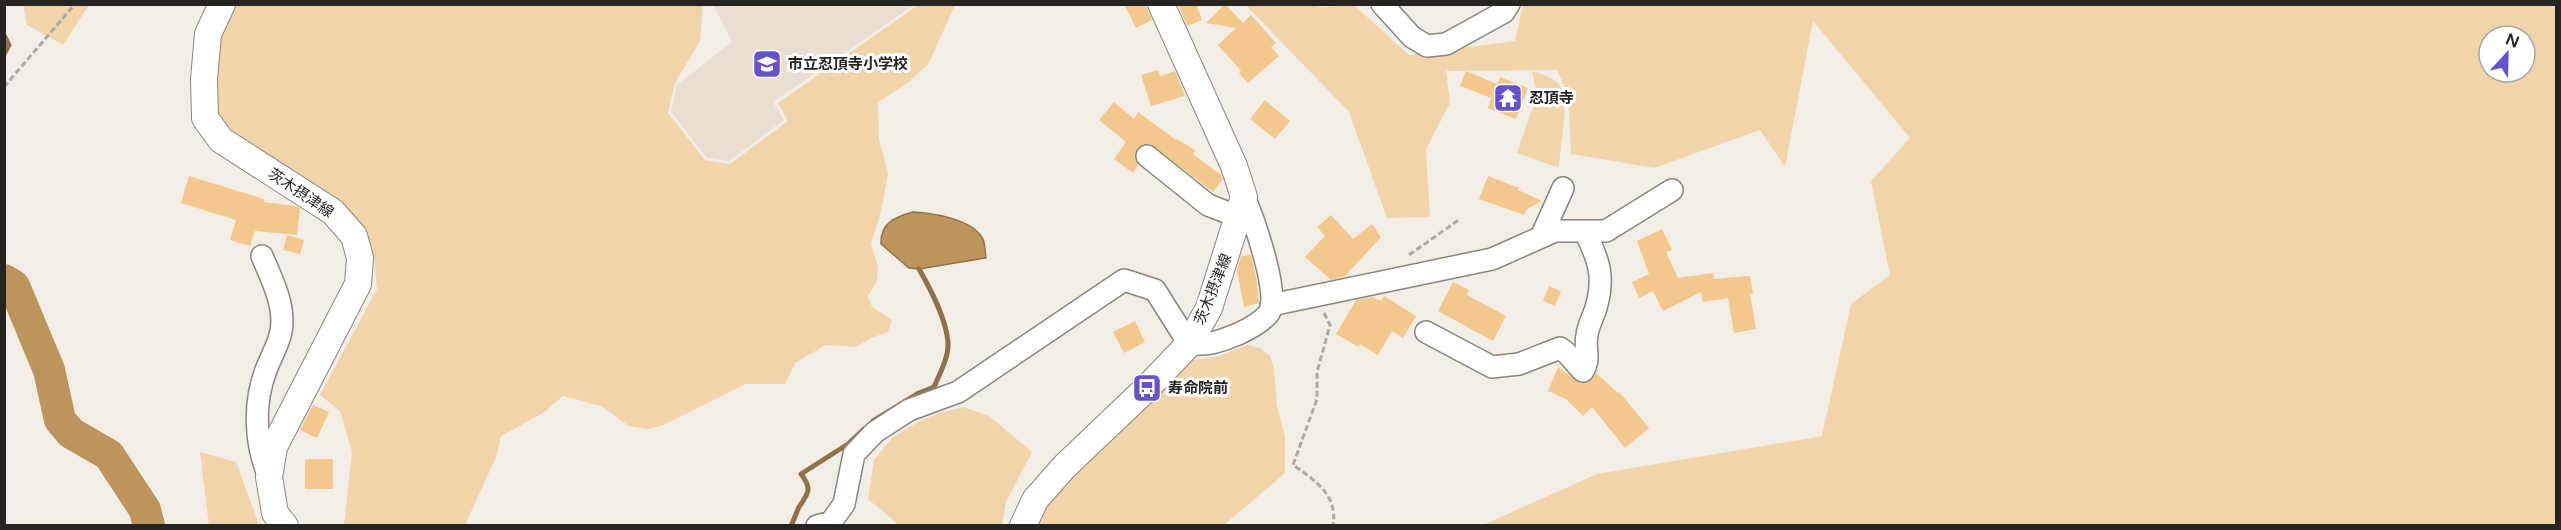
<svg xmlns="http://www.w3.org/2000/svg" width="2561" height="530" font-family="'Varela Round','Noto Sans JP',sans-serif">
<rect width="100%" height="100%" fill="#f2ede5"/>
<polygon fill="#e9ded1" points="713,5 914,4 914,5 773,102 784,120 729,161 707,158 671,112 677,85 732,42"/>
<g fill="#f2d4ab" fill-rule="evenodd">
<path d="M1315,4L1318,7L1354,5L1409,55L1515,41L1523,4L2556,5V525H1483L1597,474L1822,436L1851,304L1890,275L1871,181L1910,138L1813,21L1785,167L1760,130L1654,168L1571,154L1568,94L1557,70L1446,71L1450,103L1426,149L1430,217L1387,218L1349,112L1246,5ZM2489,36H2525V72H2489Z"/>
<polygon points="23,5 23,4 89,5 63,45 27,25"/>
<polygon points="235,5 703,5 700,41 675,83 668,113 705,160 730,164 788,121 778,103 918,5 955,5 929,63 908,83 878,102 879,139 888,173 881,212 871,243 878,267 877,281 868,296 872,307 892,320 888,332 871,338 856,347 826,345 796,362 785,384 746,384 664,425 648,429 629,426 601,406 563,396 543,413 501,436 496,457 465,525 344,525 352,452 340,411 320,395 377,289 374,258 362,229 225,129 214,113 215,76 222,32"/>
<path d="M1532,71C1544,74 1562,80 1564,96C1567,110 1560,151 1559,168L1517,153L1537,95Z"/>
<polygon points="1247,345 1260,348 1270,356 1274,369 1277,405 1285,436 1285,473 1224,525 1039,526 1047,503 1193,360 1219,356"/>
<polygon points="963,407 989,416 1032,452 1006,502 1002,525 899,525 868,499 874,460 892,438 916,423 936,414"/>
<polygon points="200,452 236,462 259,525 209,525"/>
</g>
<path fill="#bd945b" stroke="#90724a" stroke-width="1.5" d="M913,212C933,213 973,219 983,239C985,244 985,252 986,258L919,269L909,268L881,244C880,223 895,217 913,212Z"/>
<g fill="none" stroke-linecap="round" stroke-linejoin="round">
<g stroke="#90724a" stroke-width="5">
<polyline points="4,35 9,45 4,54"/>
<path d="M873,421L919,393L934,387C940,373 949,357 948,342C946,318 931,290 919,269"/>
<path d="M791,526C794,520 796,513 799,507C808,493 813,490 801,474L848,444L864,429"/>
</g>
<polyline stroke="#bd945b" stroke-width="32" points="4,280 14,286 49,370 60,420 71,433 109,455 145,510 149,526"/>
</g>
<g fill="#f2c88d">
<polygon points="1124,4 1145,4 1152,20 1136,28"/>
<polygon points="1178,4 1196,4 1202,20 1187,26"/>
<polygon points="1225,4 1243,23 1251,15 1276,43 1271,47 1279,56 1248,83 1239,73 1241,71 1218,45 1236,28 1206,23"/>
<polygon points="1158,70 1160,76 1175,71 1185,96 1151,106 1141,75"/>
<polygon points="1466,71 1497,84 1500,77 1528,88 1516,119 1488,108 1491,98 1460,86"/>
<polygon points="1265,100 1290,121 1275,139 1250,119"/>
<polygon points="1114,102 1134,119 1138,112 1176,140 1177,139 1195,150 1193,154 1221,175 1223,179 1213,192 1150,144 1143,144 1137,149 1134,155 1138,165 1133,173 1114,159 1126,142 1099,120"/>
<polygon points="189,176 264,199 264,202 295,206 300,208 297,235 255,231 250,246 230,240 236,220 181,203"/>
<polygon points="1488,176 1519,188 1518,190 1542,201 1527,209 1524,215 1479,199"/>
<polygon points="1331,215 1353,239 1372,224 1381,237 1345,276 1331,280 1305,257 1325,236 1317,227"/>
<polygon points="1662,229 1672,250 1666,252 1678,278 1713,273 1714,279 1750,276 1753,294 1750,294 1756,329 1734,333 1728,298 1703,302 1701,292 1663,311 1653,291 1639,298 1632,282 1649,274 1637,241"/>
<polygon points="287,235 304,240 300,254 283,250"/>
<polygon points="1251,255 1256,277 1259,303 1244,307 1237,270 1241,256"/>
<polygon points="1453,282 1469,290 1467,295 1506,316 1493,341 1438,311"/>
<polygon points="1549,286 1561,291 1555,306 1543,301"/>
<polygon points="1384,296 1416,316 1403,338 1392,331 1378,355 1360,344 1359,347 1336,334 1356,300 1373,297 1381,301"/>
<polygon points="1135,321 1145,342 1124,353 1113,332"/>
<polygon points="1558,367 1580,383 1590,381 1596,373 1618,393 1619,392 1649,428 1625,448 1592,407 1583,416 1566,399 1548,391"/>
<polygon points="313,405 329,412 317,438 300,430"/>
<rect x="305" y="459" width="28" height="30"/>
</g>
<g fill="none" stroke-linecap="round" stroke-linejoin="round">
<g stroke="#8a857f" stroke-width="24">
<g id="minor">
<polyline points="1382,4 1412,37 1427,46 1446,44 1504,12 1509,4"/>
<polyline points="1147,156 1208,205 1239,217"/>
<polyline points="1542,235 1563,188"/>
<path d="M262,256C271,278 282,298 282,322C282,339 272,354 266,370C253,404 255,444 269,477"/>
<polyline points="1271,305 1492,259 1555,231 1606,231 1672,190"/>
<path d="M1426,332L1492,367L1519,364L1560,348C1570,354 1574,363 1583,371C1591,358 1584,349 1587,335C1588,326 1593,317 1596,308C1605,277 1599,260 1585,232"/>
<path d="M817,526L831,522L844,504L854,454L875,432L909,410L958,392L1124,280L1155,290L1189,344C1211,345 1218,342 1238,334C1249,329 1261,323 1269,313C1281,296 1253,217 1244,197"/>
</g>
</g>
<g stroke="#8a857f" stroke-width="28">
<g id="major">
<polyline points="222,4 208,34 204,79 205,118 221,140 333,212 354,236 360,258 358,284 274,447 269,477 275,513 285,526"/>
<polyline points="1023,526 1035,500 1064,467 1147,388 1189,344 1209,308 1244,197 1234,166 1161,4"/>
</g>
</g>
<g stroke="#afaba4" stroke-width="3" stroke-dasharray="6 3" stroke-linecap="butt">
<polyline points="4,87 75,4"/>
<polyline points="1409,255 1460,219"/>
<path d="M1324,313L1330,325L1317,372V399L1293,465C1316,481 1338,495 1333,526"/>
</g>
<use href="#minor" stroke="#fff" stroke-width="21"/>
<use href="#major" stroke="#fff" stroke-width="26"/>
</g>
<defs>
<g id="school-square" transform="scale(1.5)"><rect x="-9" y="-9" width="18" height="18" rx="4" fill="#6553cc" stroke="#fff"/><path d="M0-5L7-2L0 1L-7-2ZM-4 1L0 2.5L4 1V4Q0 6-4 4Z" fill="#fff"/></g>
<g id="temple-square" transform="scale(1.5)"><rect x="-9" y="-9" width="18" height="18" rx="4" fill="#6553cc" stroke="#fff"/><path d="M0-6L5-2H3V0L6.5 2.5H4V6H1.5V3h-3V6H-4V2.5H-6.5L-3 0V-2H-5Z" fill="#fff"/></g>
<g id="bus-square" transform="scale(1.5)"><rect x="-9" y="-9" width="18" height="18" rx="4" fill="#6553cc" stroke="#fff"/><path d="M-5-6H5V4H4V6H2V4H-2V6H-4V4H-5ZM-3.5-4V0h7V-4ZM-3.5 1.2v1.5H-2V1.2ZM2 1.2v1.5H3.5V1.2Z" fill="#fff"/></g>
</defs>
<g fill-rule="evenodd">
<use href="#school-square" x="767" y="64"/>
<use href="#temple-square" x="1508" y="98"/>
<use href="#bus-square" x="1147" y="388"/>
</g>
<g text-anchor="middle" dominant-baseline="central" stroke-width="6" stroke-linejoin="round" paint-order="stroke">
<g font-size="15" font-weight="bold" fill="#262421" stroke="#fff" text-anchor="start">
<text x="788" y="64">市立忍頂寺小学校</text>
<text x="1529" y="98">忍頂寺</text>
<text x="1168" y="388">寿命院前</text>
</g>
<g font-size="15" fill="#262421" stroke="#fff">
<text transform="translate(301 193) rotate(34)">茨木摂津線</text>
<text transform="translate(1213 289) rotate(-68)">茨木摂津線</text>
</g>
</g>
<rect width="2561" height="530" fill="none" stroke="#262421" stroke-width="12"/>
<g transform="translate(2507 54) rotate(22)"><circle r="28" fill="#ffffff" stroke="#a8a7a6" stroke-width="1.5"/>
<path d="M0-4.5L10 22L0 15L-10 22Z" fill="#6553cc"/>
<text y="-9" font-size="16" font-weight="bold" text-anchor="middle" fill="#262421">N</text>
</g>
</svg>
